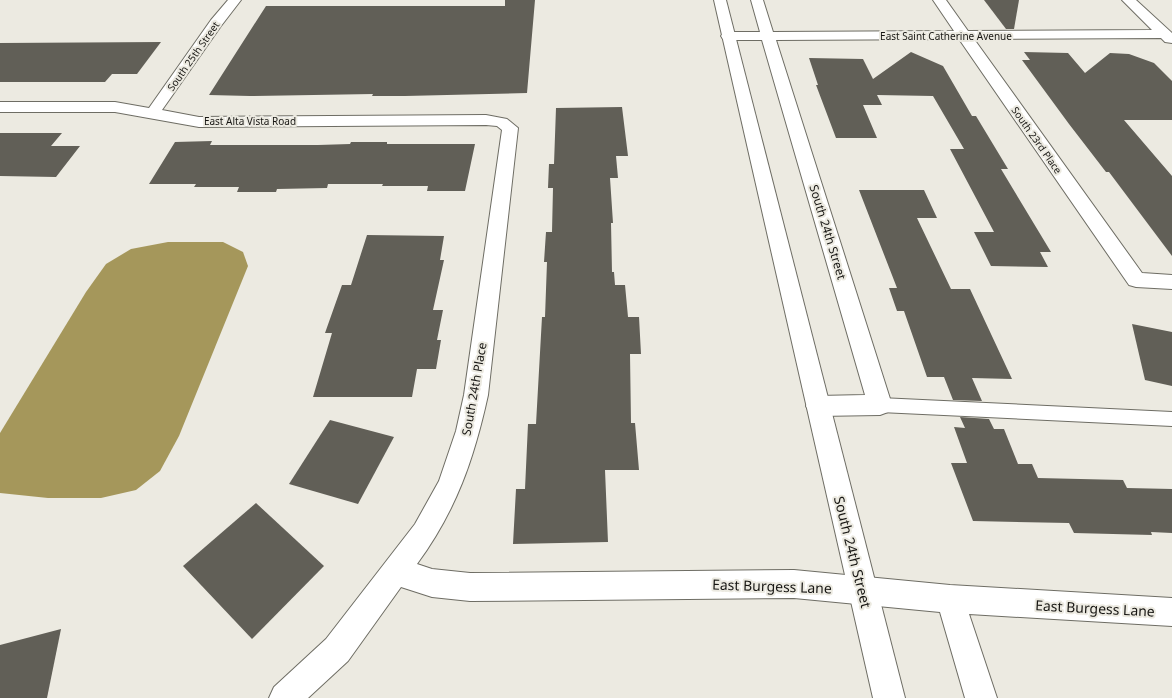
<svg xmlns="http://www.w3.org/2000/svg" width="1172" height="698" font-family="'Noto Sans',sans-serif">
<rect width="100%" height="100%" fill="#eceae1"/>
<polygon fill="#a5975b" points="168,242 223,242 243,252 248,266 179,436 160,471 136,490 101,498 48,498 0,493 0,433 86,292 106,264 131,249"/>
<g fill="#615f57">
<polygon points="505,0 535,0 527,93 405,96 372,96 373,94 250,96 209,95 266,6 505,6"/>
<polygon points="984,0 1019,0 1014,29 1006,29"/>
<polygon points="161,42 137,74 112,74 105,82 0,82 0,43"/>
<polygon points="911,52 943,66 972,116 976,116 1008,169 1001,169 1051,252 1040,252 1048,267 991,266 974,232 994,232 950,149 964,149 933,96 877,95 882,105 863,105 877,138 836,138 816,85 818,85 809,58 863,59 873,79"/>
<polygon points="1024,52 1068,53 1085,73 1110,53 1129,54 1154,63 1172,81 1172,120 1124,120 1172,176 1172,256 1109,172 1106,172 1069,124 1022,60 1030,60"/>
<polygon points="622,107 628,156 616,156 618,178 610,178 613,223 611,223 612,272 614,272 615,285 625,285 628,317 639,317 641,354 630,354 631,423 635,423 639,470 605,470 608,542 513,544 516,489 525,489 528,424 536,424 542,317 545,317 547,262 544,262 546,232 552,232 553,188 548,188 549,164 554,164 556,108"/>
<polygon points="0,133 62,133 51,146 80,146 56,177 0,176"/>
<polygon points="212,141 210,145 318,145 350,144 351,142 387,142 387,144 475,144 465,191 427,191 428,186 382,186 383,184 328,184 327,188 277,189 276,192 237,192 239,187 194,187 196,184 149,184 175,142"/>
<polygon points="859,190 924,190 937,218 917,218 951,289 970,289 1012,379 972,378 982,401 953,400 944,377 927,377 904,311 897,311 889,288 897,288"/>
<polygon points="367,235 444,236 440,260 444,260 433,310 443,310 437,340 441,340 436,369 417,369 412,397 313,397 332,333 325,333 342,285 351,285"/>
<polygon points="1132,324 1172,332 1172,386 1145,380"/>
<polygon points="960,417 989,419 994,429 1004,429 1018,464 1032,464 1038,478 1123,480 1127,488 1172,489 1172,533 1151,532 1152,535 1074,533 1069,523 973,521 951,463 967,463 954,427 965,428"/>
<polygon points="330,420 394,437 358,504 289,484"/>
<polygon points="256,503 324,566 252,639 183,566"/>
<polygon points="61,629 47,698 0,698 0,645"/>
</g>
<g fill="none" stroke-linecap="round" stroke-linejoin="round">
<g stroke="#6e6d64" stroke-width="2">
<polygon id="service" points="880,398 1172,412 1172,426 880,412 874,410 871,405 874,400"/>
</g>
<g stroke="#6e6d64" stroke-width="2">
<g id="minor">
<path d="M228,0H241L221,26L162,110L199,117L486,115L507,119L518,128L488,395C474,459 456,511 417,564L432,569L470,573L794,570L950,585L1172,598V626L969,614L997,698H965L940,612L794,598L470,601L432,597L401,587L348,661L308,698H269L274,687L326,639L415,524L439,481L456,431L464,395L502,130L497,126L486,125L199,127L115,112H0V102H115L149,108L211,20Z"/>
<polygon points="751,0 763,0 773,32 954,31 933,0 946,0 968,31 1152,30 1122,0 1136,0 1172,33 1172,43 1165,42 1161,38 974,39 1142,273 1172,275 1172,289 1136,287 1129,285 959,39 776,40 892,405 888,412 880,415 818,416 810,413 806,406 810,399 818,396 865,395 762,40 728,40 723,39 721,36 723,33 728,32 760,32"/>
</g>
</g>
<g stroke="#6e6d64" stroke-width="2">
<polygon id="secondary" points="714,0 726,0 905,698 873,698"/>
</g>
<use href="#service" fill="#fff" fill-rule="evenodd"/>
<use href="#minor" fill="#fff" fill-rule="evenodd"/>
<use href="#secondary" fill="#fff" fill-rule="evenodd"/>
</g>
<g text-anchor="middle" dominant-baseline="central" stroke-width="4" stroke-linejoin="round" paint-order="stroke">
<g font-size="10" fill="#171613" stroke="#eceae1">
<text x="946" y="36">East Saint Catherine Avenue</text>
<text transform="translate(193 56) rotate(-55)">South 25th Street</text>
<text x="250" y="121">East Alta Vista Road</text>
<text transform="translate(1037 140) rotate(55)">South 23rd Place</text>
</g>
<g font-size="12" fill="#171613" stroke="#eceae1">
<text transform="translate(828 232) rotate(73)">South 24th Street</text>
<text transform="translate(474 389) rotate(-80)">South 24th Place</text>
</g>
<g font-size="14" fill="#171613" stroke="#eceae1">
<text transform="translate(853 552) rotate(76)">South 24th Street</text>
<text transform="translate(772 586) rotate(2)">East Burgess Lane</text>
<text transform="translate(1095 608) rotate(3)">East Burgess Lane</text>
</g>
</g>
</svg>
